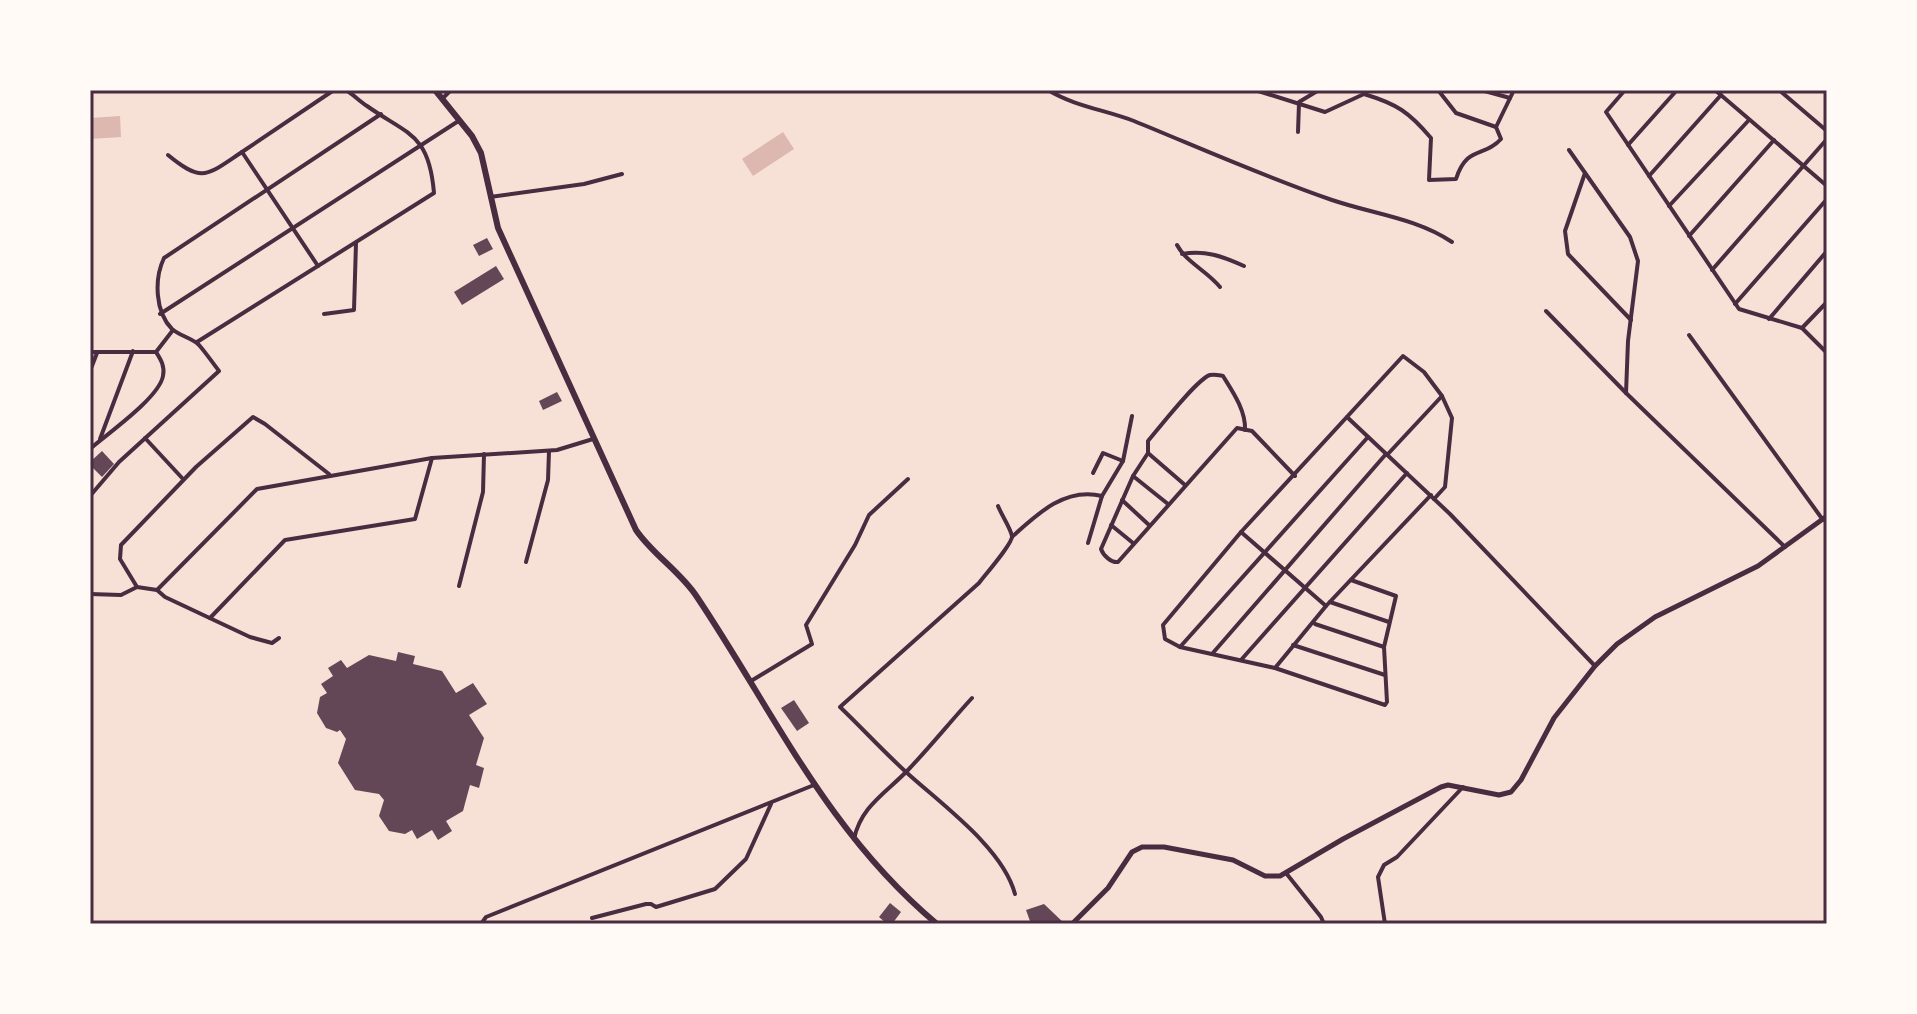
<svg xmlns="http://www.w3.org/2000/svg" width="1917" height="1014" font-family="Figtree,sans-serif">
<rect width="100%" height="100%" fill="#f7e1d7"/>
<g fill="#dcb8b0">
<polygon points="120,116 121,137 90,139 90,118"/>
<polygon points="783,132 794,149 753,176 742,159"/>
</g>
<g fill="#644757">
<polygon points="487,238 493,249 479,256 473,245"/>
<polygon points="496,266 504,279 462,305 454,292"/>
<polygon points="557,392 562,401 543,410 539,401"/>
<polygon points="102,451 114,464 102,477 90,465 90,462"/>
<polygon points="398,652 415,656 413,664 442,671 456,693 473,683 487,704 469,715 484,738 476,765 484,768 479,788 470,785 463,811 446,821 452,831 438,840 432,830 417,839 412,830 405,834 389,831 379,816 384,800 379,794 355,790 338,763 346,739 340,730 337,732 326,728 317,713 320,697 327,693 321,684 333,676 328,668 341,660 347,668 369,655 396,661"/>
<polygon points="794,700 809,723 797,731 781,708"/>
<polygon points="890,903 901,912 892,924 887,924 879,917"/>
<polygon points="1044,904 1065,924 1031,924 1026,910"/>
</g>
<g fill="none" stroke-linecap="round" stroke-linejoin="round">
<g stroke="#4a2c40" stroke-width="4">
<path d="M1048,90C1074,106 1105,110 1134,121C1200,148 1265,177 1332,200C1373,214 1416,218 1452,242"/>
<path d="M1255,90L1325,112L1364,94C1397,104 1409,112 1431,138L1429,180L1456,179C1467,145 1484,158 1501,139L1496,127"/>
<polyline points="1438,90 1456,113 1496,127 1514,90"/>
<polyline points="1481,90 1510,98"/>
<polyline points="1625,90 1606,112 1739,309 1802,328 1827,353"/>
<polyline points="1715,90 1827,186"/>
<polyline points="1779,90 1827,131"/>
<polyline points="442,99 451,90"/>
<polyline points="1299,102 1319,90"/>
<polyline points="1298,132 1299,103"/>
<polyline points="1628,145 1677,90"/>
<polyline points="1569,150 1630,237 1638,261 1628,341 1626,393"/>
<polyline points="242,152 334,90"/>
<path d="M168,155C203,184 207,175 242,152L318,266"/>
<polyline points="1585,173 1565,231 1568,254 1631,320"/>
<polyline points="1649,176 1721,95"/>
<polyline points="490,197 584,184 622,174"/>
<polyline points="1669,206 1749,120"/>
<polyline points="1689,236 1774,140"/>
<path d="M1177,245C1186,262 1207,271 1220,287"/>
<path d="M1182,254C1205,250 1222,256 1244,266"/>
<polyline points="1712,270 1827,139"/>
<polyline points="1735,304 1827,199"/>
<polyline points="1546,311 1626,393 1785,547"/>
<polyline points="160,314 460,120"/>
<polyline points="324,314 354,310 356,243"/>
<polyline points="1769,319 1827,251"/>
<polyline points="1802,328 1827,302"/>
<polyline points="1689,335 1823,520"/>
<path d="M197,342L434,193C429,133 408,135 367,106C359,101 354,95 346,90"/>
<polyline points="90,352 156,352"/>
<polyline points="156,352 173,330"/>
<polyline points="90,371 97,353"/>
<polyline points="1347,417 1450,514 1595,666"/>
<polyline points="145,438 183,479"/>
<polyline points="100,439 133,351"/>
<path d="M90,449C107,434 159,398 163,376C165,366 161,360 156,352"/>
<path d="M1148,453V441C1159,428 1197,379 1210,375C1215,374 1218,375 1223,376C1233,392 1246,411 1245,430"/>
<polyline points="1387,455 1442,396"/>
<polyline points="1093,473 1103,453 1123,461"/>
<polyline points="1133,476 1168,504"/>
<path d="M1185,485L1148,453L1133,476L1101,549C1103,555 1111,563 1118,562L1237,428L1252,431L1295,476"/>
<path d="M90,496L119,462L219,371C212,362 206,353 199,345C192,338 180,336 172,329C155,312 154,279 164,258L381,114"/>
<polyline points="1122,500 1149,525"/>
<path d="M998,506C1002,516 1010,527 1012,536C1013,543 985,575 979,583L840,707C862,728 883,751 906,772C941,804 1003,848 1015,894"/>
<polyline points="1111,525 1133,543"/>
<polyline points="1241,532 1326,606"/>
<path d="M1012,537C1037,514 1065,487 1102,496"/>
<polyline points="1088,543 1102,496 1123,461 1132,416"/>
<polyline points="526,562 548,480 549,451"/>
<polyline points="1351,580 1396,596 1384,647 1387,702 1385,705 1275,668 1180,647 1165,639 1163,625 1241,532 1403,356 1424,372 1442,396 1452,418 1445,487 1434,499"/>
<polyline points="459,586 483,492 484,454"/>
<polyline points="137,587 120,559 121,545 196,467 253,417 265,424 329,474"/>
<polyline points="157,590 257,489 432,458 557,450 593,439"/>
<polyline points="90,594 121,595 137,587 157,590 165,597 250,637 272,643 279,638"/>
<polyline points="1330,602 1389,622"/>
<polyline points="210,618 285,540 415,519 432,458"/>
<polyline points="1315,624 1384,647"/>
<polyline points="1293,645 1385,675"/>
<polyline points="1180,647 1368,437"/>
<polyline points="1212,654 1386,454"/>
<polyline points="1241,660 1407,473"/>
<polyline points="1275,668 1326,606 1431,495"/>
<polyline points="751,681 812,644 806,625 855,545 869,515 908,479"/>
<path d="M854,839C861,806 886,793 908,770C930,747 950,722 972,698"/>
<polyline points="1286,873 1321,917 1324,924"/>
<polyline points="592,918 646,904 651,904 656,907 715,889 746,859 771,804"/>
<polyline points="481,924 486,917 814,785"/>
<polyline points="1385,924 1378,877 1384,865 1397,857 1463,787"/>
</g>
<polyline stroke="#4a2c40" stroke-width="5" points="1072,924 1108,888 1132,852 1142,847 1164,847 1233,860 1265,876 1280,876 1343,839 1441,787 1448,785 1499,795 1511,792 1521,780 1554,718 1595,666 1617,644 1655,617 1758,566 1827,516"/>
<path stroke="#4a2c40" stroke-width="6" d="M435,90L472,136L481,153L498,228L636,530C653,555 680,571 697,597C774,712 827,832 937,924"/>
</g>
<rect width="1917" height="1014" fill="none" stroke="#fffaf5" stroke-width="184"/>
<rect x="92" y="92" width="1733" height="830" fill="none" stroke="#4a2c40" stroke-width="3"/>
</svg>
